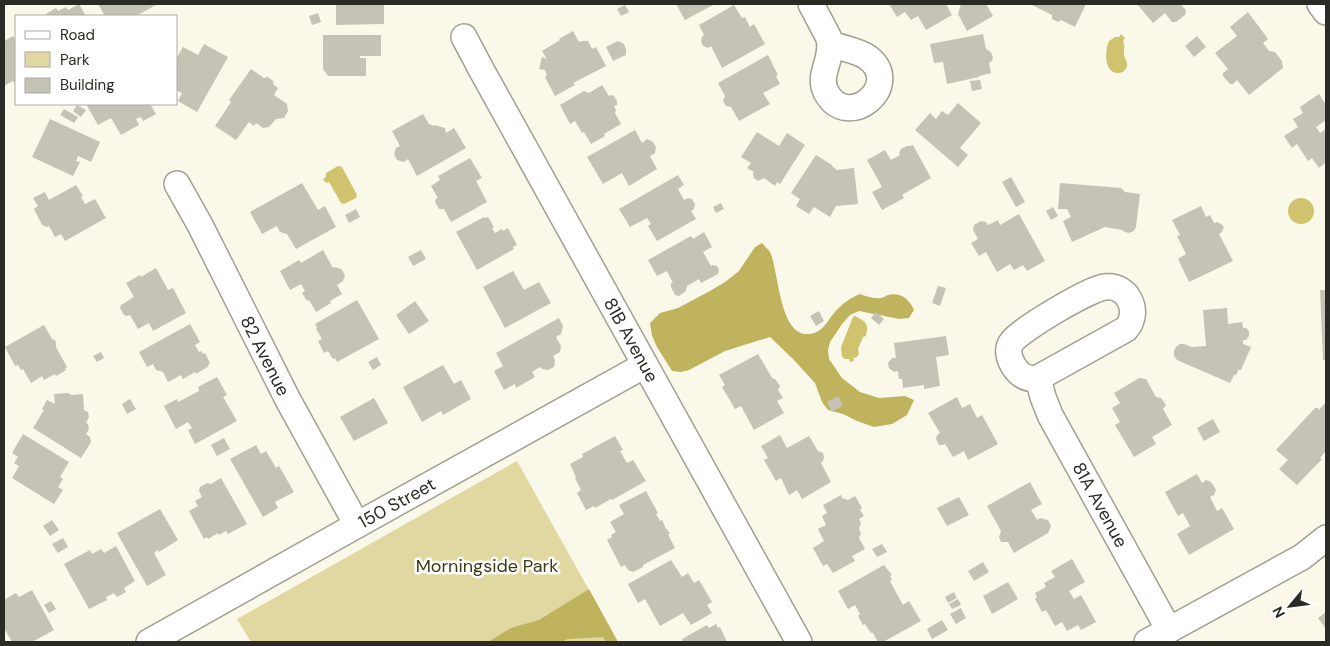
<svg xmlns="http://www.w3.org/2000/svg" width="1330" height="646" font-family="'DM Sans',sans-serif">
<rect width="100%" height="100%" fill="#faf8e9"/>
<polygon fill="#e1d8a1" points="517,461 618,642 251,642 237,619"/>
<g fill="#c0b35e">
<path d="M762,243C764,246 768,249 770,252C779,271 779,337 809,334C823,333 827,321 835,312C842,304 850,298 860,294C866,296 873,299 880,298C883,298 885,296 888,295C901,292 909,299 914,310L909,318L899,319L859,311L850,315L842,324L830,342L828,350L829,359L842,378L860,392L879,398L905,396L914,400L907,415L892,424L874,427L857,421L843,414L828,410L822,402L815,383L792,358L770,337L725,351L689,370L681,372L672,371L657,347L652,336L650,323L660,313L678,308L710,291L725,282L739,271L755,247Z"/>
<polygon points="589,589 618,642 606,642 603,637 568,639 561,642 488,642 511,628 539,620"/>
</g>
<g fill="#d0c36e">
<path d="M1121,34L1125,38L1123,41C1125,46 1124,48 1124,53C1124,62 1132,63 1123,72C1104,78 1104,52 1109,41L1115,37H1119Z"/>
<polygon points="338,166 342,167 357,195 356,198 344,204 341,203 329,182 326,183 323,179 326,177 326,173"/>
<circle cx="1301" cy="211" r="13"/>
<path d="M855,316C866,322 869,323 866,336L863,337L858,349L859,354L857,357L853,358L854,361L850,362L849,359H845L842,357L841,347L853,317Z"/>
</g>
<g fill="#c5c3b5">
<polygon points="79,4 86,16 47,16 46,14 56,8 58,11 66,7 68,10"/>
<polygon points="98,4 155,4 156,5 136,16 105,16"/>
<polygon points="336,4 384,4 384,24 336,25"/>
<polygon points="676,4 715,4 685,20"/>
<polygon points="889,4 946,4 952,15 926,30 918,16 911,20 905,12 897,17"/>
<polygon points="961,4 986,4 993,16 967,31 958,14"/>
<polygon points="1030,4 1086,4 1075,27 1061,20 1058,22 1052,19 1052,15"/>
<polygon points="1137,4 1180,4 1186,10 1185,15 1176,22 1172,22 1165,13 1153,23"/>
<polygon points="625,5 629,12 621,16 617,9"/>
<polygon points="734,5 742,18 745,17 750,27 754,24 765,44 722,68 711,46 708,48 703,46 701,41 702,37 704,35 699,25"/>
<polygon points="1248,12 1268,39 1263,43 1269,51 1275,52 1282,61 1283,68 1249,95 1237,80 1233,84 1230,84 1223,76 1223,73 1228,69 1215,53 1237,36 1230,27"/>
<polygon points="318,13 321,22 312,25 309,16"/>
<polygon points="573,31 579,42 582,41 588,41 592,49 596,47 606,66 573,83 575,85 555,96 545,77 547,76 545,70 539,69 542,57 547,59 542,51 560,40 559,39"/>
<polygon points="983,34 986,49 991,52 993,58 991,62 989,62 991,73 979,76 979,77 947,84 943,62 934,63 930,44"/>
<polygon points="323,35 381,35 381,56 360,56 360,58 366,58 366,76 328,76 323,69"/>
<polygon points="13,36 16,41 16,81 14,83 13,81 4,86 4,41"/>
<polygon points="1197,36 1206,47 1194,57 1185,46"/>
<polygon points="618,41 624,44 626,49 626,55 613,61 606,47"/>
<polygon points="204,44 228,57 197,112 178,101 182,93 176,90 176,59 183,47 198,55"/>
<polygon points="768,55 778,75 776,76 780,84 763,93 770,104 739,121 731,107 726,106 723,101 725,96 718,83"/>
<polygon points="251,69 264,78 268,77 273,81 274,85 278,88 274,95 287,104 288,111 284,118 276,119 269,127 263,128 256,123 254,126 249,122 236,140 215,126 231,102 229,100"/>
<polygon points="980,80 982,89 972,91 970,81"/>
<polygon points="602,85 609,96 611,95 614,96 617,101 617,105 614,106 616,110 615,113 621,124 604,134 605,136 591,144 584,132 582,133 575,121 570,124 560,105 584,91 589,93"/>
<polygon points="1319,94 1326,105 1326,120 1316,127 1320,133 1326,129 1326,162 1319,168 1312,158 1308,161 1297,144 1292,148 1284,136 1298,127 1293,119 1303,113 1300,107"/>
<polygon points="958,103 981,123 960,148 968,155 958,167 915,130 930,113 936,119 942,111 948,115"/>
<polygon points="86,104 150,104 156,114 143,121 141,117 136,119 139,125 121,135 111,118 98,125"/>
<polygon points="77,105 86,110 81,117 73,111"/>
<polygon points="64,109 78,117 74,123 60,115"/>
<polygon points="423,114 429,124 435,126 435,125 445,128 446,133 454,128 466,148 417,176 408,159 404,162 397,160 394,154 396,148 400,146 392,131"/>
<polygon points="50,119 100,142 91,162 78,156 76,161 80,162 73,176 32,157"/>
<polygon points="635,130 642,143 647,139 653,142 656,147 655,153 650,156 657,169 629,186 622,173 603,184 587,157"/>
<polygon points="757,132 779,146 787,133 805,145 780,184 777,182 775,186 764,178 758,181 754,178 753,174 754,172 747,168 751,163 741,157"/>
<polygon points="913,145 931,178 902,195 904,198 882,210 872,192 882,187 867,160 885,150 891,160 900,155 899,153 901,149 907,146 910,146"/>
<polygon points="816,155 832,165 832,166 837,170 854,168 858,204 836,206 830,217 814,207 809,214 796,206 800,199 791,193"/>
<polygon points="470,158 482,178 476,181 487,202 451,222 444,209 439,209 435,202 436,199 438,198 431,186 440,180 438,176"/>
<polygon points="678,175 684,185 678,189 684,200 688,198 692,199 695,204 694,209 691,211 696,219 657,241 648,226 651,224 647,218 630,227 619,209"/>
<polygon points="1011,177 1025,202 1016,207 1002,182"/>
<polygon points="302,183 318,210 325,206 336,227 296,249 287,234 280,232 277,226 262,234 250,212"/>
<polygon points="1060,183 1121,188 1125,192 1140,194 1136,227 1134,231 1129,233 1125,232 1122,230 1105,227 1072,242 1063,221 1071,217 1067,209 1058,209"/>
<polygon points="76,185 83,196 81,197 85,204 95,199 106,218 65,241 61,234 55,237 49,226 47,227 42,225 34,209 38,206 33,198 45,192 49,200"/>
<polygon points="721,203 724,209 716,213 713,207"/>
<polygon points="1201,206 1206,217 1210,215 1214,223 1217,222 1221,224 1224,227 1222,232 1219,234 1233,261 1189,282 1178,259 1186,254 1177,236 1180,235 1172,220"/>
<polygon points="1053,207 1058,216 1051,220 1046,211"/>
<polygon points="356,209 360,217 349,223 345,215"/>
<polygon points="1019,214 1045,261 1027,271 1023,265 1014,270 1010,264 997,272 986,252 979,256 971,243 978,239 973,230 974,225 981,221 986,222 988,225 998,220 1000,225"/>
<polygon points="484,217 485,218 488,217 494,227 492,228 495,233 502,229 503,231 508,228 517,245 513,247 514,249 477,270 456,232"/>
<polygon points="704,232 712,247 703,252 711,266 713,265 717,266 719,270 718,274 701,283 699,279 687,286 686,291 679,296 675,295 671,287 671,283 673,283 667,271 657,276 648,260 691,236 693,239"/>
<polygon points="323,250 333,268 335,267 341,269 345,275 343,281 337,285 342,294 330,301 331,303 316,312 309,300 307,301 302,293 305,291 301,284 290,290 280,271 299,260 301,263"/>
<polygon points="421,250 426,259 413,266 408,257"/>
<polygon points="156,268 168,290 173,288 186,313 153,331 149,323 138,329 130,315 127,316 124,315 120,308 121,305 134,297 126,283 140,275 141,277"/>
<polygon points="513,271 524,290 539,282 551,303 505,328 483,287"/>
<polygon points="938,286 946,288 940,306 932,303"/>
<polygon points="1320,290 1326,290 1326,360 1323,360"/>
<polygon points="357,300 379,339 337,362 335,358 333,359 328,351 324,353 318,341 322,339 316,329 317,328 315,324"/>
<polygon points="415,301 429,321 409,334 396,315"/>
<polygon points="1227,308 1228,324 1242,322 1243,328 1246,328 1249,331 1249,336 1246,340 1243,340 1243,344 1251,347 1241,370 1238,370 1237,374 1234,375 1230,383 1177,360 1174,356 1174,351 1176,347 1180,344 1184,344 1192,347 1206,346 1203,310"/>
<polygon points="819,311 824,321 816,326 810,316"/>
<polygon points="876,312 884,319 879,325 871,318"/>
<polygon points="559,318 563,326 561,334 556,337 561,346 560,352 553,356 555,360 554,367 548,370 542,369 540,367 532,372 535,377 516,388 515,384 504,390 494,371 503,366 496,353"/>
<polygon points="190,324 200,342 195,345 199,352 201,351 203,354 205,353 210,363 208,365 209,366 196,374 195,372 183,379 181,375 168,382 163,372 156,370 153,364 147,367 139,352"/>
<polygon points="44,325 52,339 55,340 56,343 56,347 67,367 65,368 66,370 56,376 55,374 44,380 42,376 31,383 23,369 21,370 18,365 15,366 5,347"/>
<polygon points="946,336 949,355 936,357 940,386 924,389 924,385 903,388 902,379 899,379 898,371 894,372 889,368 888,363 892,358 896,358 894,343"/>
<polygon points="101,352 104,358 97,362 93,356"/>
<polygon points="758,354 772,378 775,379 780,386 778,390 783,398 777,401 784,413 754,430 741,406 735,409 722,387 725,385 719,375"/>
<polygon points="377,357 381,365 373,370 368,362"/>
<polygon points="443,365 454,384 461,380 471,399 443,415 441,411 422,422 403,387"/>
<polygon points="217,377 227,395 223,397 237,421 195,444 188,430 192,428 188,422 176,429 164,406 177,399 178,402 199,391 198,387"/>
<polygon points="1139,378 1146,379 1156,397 1161,398 1166,405 1163,409 1172,425 1152,437 1156,444 1134,457 1115,425 1120,422 1112,408 1120,403 1114,393"/>
<polygon points="68,393 71,395 83,394 84,410 88,412 89,417 86,423 88,424 89,429 86,434 90,437 91,442 81,458 33,428 44,410 42,409 47,400 55,404 54,394"/>
<polygon points="838,396 843,405 832,412 827,402"/>
<polygon points="957,397 962,408 970,404 977,418 982,415 998,444 968,460 964,451 953,457 945,444 943,445 939,445 936,439 937,435 940,433 928,413"/>
<polygon points="374,398 388,423 354,441 340,417"/>
<polygon points="130,399 136,409 127,414 122,404"/>
<polygon points="1326,402 1326,451 1320,458 1322,459 1297,485 1279,469 1288,460 1276,450 1315,408 1318,408 1319,410"/>
<polygon points="1213,419 1220,432 1204,441 1197,428"/>
<polygon points="23,434 69,462 60,477 63,479 58,487 63,490 54,504 12,478 19,466 14,463 18,457 12,453"/>
<polygon points="780,435 787,448 809,436 818,451 823,453 824,457 823,461 821,463 831,482 802,499 797,490 789,495 781,478 776,481 764,460 768,458 761,446"/>
<polygon points="615,436 623,450 620,451 627,463 633,460 646,481 612,500 611,499 595,508 594,506 586,510 577,493 581,490 575,478 576,477 570,464 583,457 582,454"/>
<polygon points="224,438 230,449 217,456 211,445"/>
<polygon points="256,445 261,454 266,451 276,468 279,466 294,492 275,502 278,508 263,517 230,459"/>
<polygon points="1197,474 1202,483 1206,480 1211,482 1216,490 1214,495 1210,497 1217,511 1222,508 1234,529 1189,555 1177,534 1190,526 1183,513 1178,516 1165,492"/>
<polygon points="221,478 247,524 228,534 226,531 219,535 218,533 208,539 207,537 204,539 189,511 198,506 195,501 202,497 199,491 200,487 207,483 211,484"/>
<polygon points="1030,482 1042,504 1031,510 1037,520 1040,518 1048,520 1051,526 1048,533 1014,553 1008,542 1001,542 999,537 1001,531 987,506"/>
<polygon points="646,491 658,513 656,514 660,521 662,520 666,529 667,529 670,534 668,534 675,548 643,565 643,567 633,572 628,570 625,565 621,567 607,540 612,537 611,535 616,532 610,522 624,514 619,505"/>
<polygon points="841,495 842,498 848,500 855,496 862,508 860,510 864,516 859,519 861,523 859,529 861,533 859,538 865,549 852,556 855,561 833,573 827,564 823,566 813,548 824,541 818,529 826,525 822,516 827,513 823,505"/>
<polygon points="959,497 969,515 947,526 937,508"/>
<polygon points="160,509 178,540 159,552 158,550 154,553 166,575 147,586 117,533"/>
<polygon points="52,520 59,530 50,536 43,526"/>
<polygon points="63,538 68,547 58,553 52,544"/>
<polygon points="882,544 887,552 877,557 872,549"/>
<polygon points="116,546 135,581 124,588 126,592 117,597 114,593 106,597 107,600 89,609 64,564 90,550 92,554 101,549 104,553"/>
<polygon points="1072,559 1085,582 1069,591 1074,599 1081,595 1096,622 1081,630 1078,625 1067,631 1062,622 1055,626 1046,610 1042,612 1035,599 1037,597 1035,593 1046,587 1044,583 1055,577 1051,571"/>
<polygon points="671,560 682,577 688,573 694,583 699,580 712,602 707,605 712,613 691,625 683,613 660,626 645,599 638,603 628,584"/>
<polygon points="983,562 989,572 974,581 968,571"/>
<polygon points="884,565 892,575 890,576 892,580 890,581 903,605 909,601 921,621 883,642 878,642 873,633 871,633 865,624 863,625 858,616 860,614 855,605 848,609 838,591"/>
<polygon points="1008,582 1018,599 992,614 983,596"/>
<polygon points="32,590 54,630 32,642 12,642 4,628 4,600 16,593 19,597"/>
<polygon points="954,592 957,598 948,603 945,597"/>
<polygon points="958,599 961,605 952,609 949,604"/>
<polygon points="51,601 56,609 49,613 44,605"/>
<polygon points="961,608 966,618 956,624 950,614"/>
<polygon points="1326,612 1326,629 1318,618"/>
<polygon points="942,620 948,630 932,639 927,629"/>
<polygon points="716,624 718,628 720,627 727,642 680,642 683,640 682,639 707,625 709,628"/>
</g>
<g fill="none" stroke-linecap="round" stroke-linejoin="round">
<g stroke="#a2a092" stroke-width="28">
<g id="street">
<path d="M811,4L831,42L834,45C845,49 858,51 867,57C905,84 848,133 826,92C817,74 834,59 829,39"/>
<polyline points="1320,4 1326,12"/>
<polyline points="464,37 482,71 799,642"/>
<polyline points="177,184 200,225 288,400 357,525"/>
<path d="M1038,378L1126,329C1141,312 1128,284 1105,287C1091,288 1019,330 1011,343C1007,350 1009,358 1013,365C1019,375 1026,380 1038,378L1043,397L1050,415L1169,630"/>
<polyline points="149,642 357,525 645,365"/>
<polyline points="1147,642 1302,557 1326,538"/>
</g>
</g>
<use href="#street" stroke="#fff" stroke-width="25"/>
</g>
<g text-anchor="middle" dominant-baseline="central" stroke-width="5" stroke-linejoin="round" paint-order="stroke">
<g font-size="18" fill="#2b2b25" stroke="#fff">
<text transform="translate(631 340) rotate(61)">81B Avenue</text>
<text transform="translate(265 356) rotate(63)">82 Avenue</text>
<text transform="translate(397 503) rotate(-29)">150 Street</text>
<text transform="translate(1100 505) rotate(61)">81A Avenue</text>
</g>
<g font-size="18" fill="#3e3914" stroke="#fff">
<text x="487" y="566">Morningside Park</text>
</g>
</g>
<rect width="1330" height="646" fill="none" stroke="#2b2b25" stroke-width="10"/>
<rect x="15" y="15" width="162" height="90" fill="#ffffff" stroke="#aaaaa8"/>
<rect x="25" y="31" width="25" height="8" fill="#ffffff" stroke="#aaaaa8"/>
<text x="60" y="40" font-size="15" fill="#2b2b25">Road</text>
<rect x="25" y="52" width="25" height="15" fill="#e1d8a1" stroke="#aaaaa8"/>
<text x="60" y="65" font-size="15" fill="#2b2b25">Park</text>
<rect x="25" y="78" width="25" height="15" fill="#c5c3b5" stroke="#aaaaa8"/>
<text x="60" y="90" font-size="15" fill="#2b2b25">Building</text>
<g transform="translate(1290 606) rotate(241)" stroke="#ffffff" stroke-width="4" paint-order="stroke">
<path d="M0-4L9 19L0 12L-9 19Z" fill="#2b2b25"/>
<text y="-8" font-size="14" font-weight="bold" text-anchor="middle" fill="#2b2b25">N</text>
</g>
</svg>
